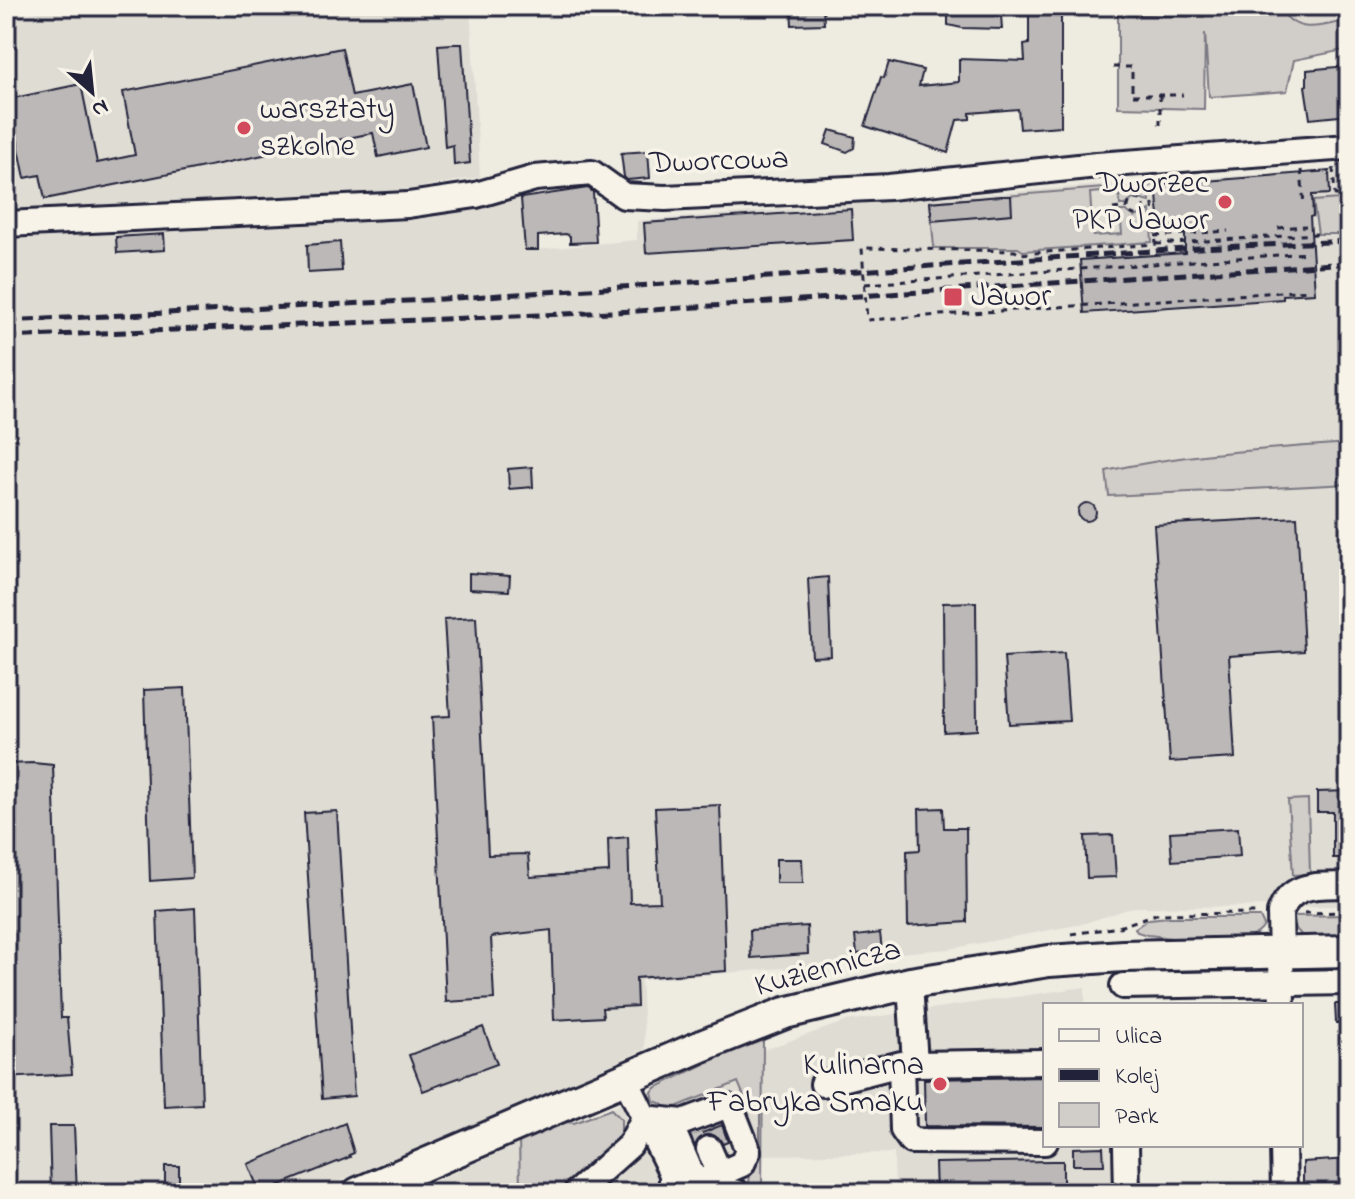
<svg xmlns="http://www.w3.org/2000/svg" width="1355" height="1199" font-family="'Indie Flower',sans-serif">
<rect width="100%" height="100%" fill="#eeebe1"/>
<filter id="ink" filterUnits="userSpaceOnUse"><feTurbulence type="fractalNoise" baseFrequency=".0125" numOctaves="2"/><feDisplacementMap in="SourceGraphic" scale="16" xChannelSelector="R" yChannelSelector="G"/><feConvolveMatrix kernelMatrix="1 2 1 2 8 2 1 2 1" color-interpolation-filters="sRGB"/></filter>
<g filter="url(#ink)">
<g fill="#dfdcd4">
<polygon points="70,6 470,6 480,177 380,194 6,215 6,18"/>
<polygon points="1255,6 1349,6 1349,49 1256,68"/>
<polygon points="1349,169 1349,906 1134,907 1082,924 949,949 909,952 831,964 641,980 645,1049 533,1100 310,1193 6,1193 6,230 521,191 525,251 637,240 637,221 1114,184"/>
<polygon points="1085,987 1085,1005 1045,1005 1045,1145 1112,1145 1113,1193 895,1193 894,1153 763,1155 762,1193 408,1193 519,1144 691,1075 847,1021"/>
</g>
<g fill="#d1cdc9" stroke="#7a7882" stroke-width="2">
<path d="M1204,6H1279C1295,37 1321,26 1349,20V49L1294,60L1287,91L1209,97L1205,33L1204,109L1118,107V14L1204,17Z"/>
<polygon points="1149,185 1150,202 1134,198 1126,205 1120,205 1119,187"/>
<polygon points="1103,188 1102,192 1090,193 1093,236 1122,234 1120,211 1126,211 1135,217 1150,210 1152,242 1023,251 1018,248 934,248 930,202"/>
<polygon points="1340,199 1342,221 1349,221 1349,234 1318,234 1313,201"/>
<path d="M1349,443V484L1109,496L1106,471C1186,453 1268,449 1349,443Z"/>
<polygon points="1308,799 1310,874 1293,875 1288,800"/>
<polygon points="1349,915 1349,942 1304,938 1296,929 1293,916"/>
<path d="M1168,917H1260L1264,926C1248,954 1175,937 1147,935L1137,932L1135,928L1149,919Z"/>
<polygon points="763,1039 762,1193 752,1193 749,1187 750,1164 760,1150 760,1113 746,1101 738,1082 666,1111 663,1104 654,1101 652,1092 655,1088 724,1054"/>
<polygon points="611,1109 621,1119 621,1137 558,1193 520,1193 519,1136 558,1121 574,1123"/>
</g>
<g fill="#bbb8b7" stroke="#22223b" stroke-width="2">
<polygon points="791,6 823,6 824,24 792,25"/>
<polygon points="948,6 996,6 996,14 1001,15 1002,29 962,28 948,25"/>
<polygon points="1029,6 1061,6 1061,126 1020,129 1018,109 970,113 970,119 957,120 948,153 865,126 881,77 884,78 889,62 923,70 919,86 959,82 959,59 1025,61 1024,45 1029,44"/>
<polygon points="453,44 462,44 470,163 454,165 453,145 445,147 438,45"/>
<polygon points="342,48 352,96 413,84 426,147 378,157 373,133 45,199 40,175 25,178 9,99 81,84 97,163 135,155 123,92"/>
<polygon points="1346,66 1349,115 1310,119 1305,86 1307,85 1307,70"/>
<polygon points="830,130 855,137 854,148 847,152 825,144"/>
<polygon points="648,151 650,178 627,180 624,177 621,153"/>
<polygon points="1329,171 1330,194 1312,195 1313,216 1310,217 1315,293 1283,295 1283,299 1084,313 1080,260 1185,253 1185,225 1160,227 1156,185"/>
<polygon points="588,188 593,192 596,242 570,243 570,236 566,234 538,236 538,250 525,250 521,198"/>
<polygon points="1001,196 1011,196 1012,214 932,221 930,202"/>
<polygon points="851,209 853,240 646,253 644,223"/>
<polygon points="164,234 165,250 117,253 116,237"/>
<polygon points="340,242 342,271 308,273 307,245"/>
<polygon points="532,467 533,487 509,489 508,469"/>
<circle cx="1087" cy="512" r="9"/>
<polygon points="1297,517 1304,651 1229,656 1235,758 1170,762 1154,525"/>
<polygon points="469,573 510,576 509,591 469,589"/>
<polygon points="828,577 831,656 812,657 808,579"/>
<polygon points="976,602 977,730 944,732 943,603"/>
<polygon points="476,617 488,855 528,854 530,877 609,872 608,839 628,837 630,903 660,902 655,808 720,805 726,971 636,978 637,1006 602,1008 603,1017 554,1020 551,930 491,937 494,999 446,1002 432,717 450,716 444,619"/>
<polygon points="1064,653 1069,721 1009,724 1004,657"/>
<polygon points="185,688 192,878 150,881 144,690"/>
<polygon points="33,763 53,765 61,1018 67,1018 72,1074 6,1078 6,764"/>
<polygon points="1349,791 1349,858 1333,858 1333,812 1317,812 1317,792"/>
<polygon points="943,808 944,828 966,828 967,922 908,926 907,851 920,850 919,809"/>
<polygon points="337,811 354,1096 322,1099 304,813"/>
<polygon points="1238,828 1240,856 1172,861 1170,832"/>
<polygon points="1113,835 1116,877 1087,878 1085,836"/>
<polygon points="776,859 802,859 803,883 776,883"/>
<polygon points="195,908 202,1104 164,1106 157,911"/>
<polygon points="807,926 808,954 751,958 750,930"/>
<polygon points="880,933 882,951 857,954 855,936"/>
<polygon points="1335,1004 1349,1004 1349,1023 1336,1023"/>
<polygon points="483,1027 497,1064 423,1091 409,1055"/>
<polygon points="1045,1077 1045,1127 925,1126 924,1079"/>
<polygon points="345,1123 354,1153 349,1155 350,1157 260,1193 248,1164"/>
<polygon points="722,1125 728,1142 723,1144 718,1137 710,1134 702,1136 695,1144 692,1137"/>
<polygon points="49,1126 74,1126 77,1193 51,1193"/>
<polygon points="1103,1147 1104,1165 1073,1165 1073,1148"/>
<polygon points="1349,1159 1349,1193 1303,1193 1303,1162"/>
<polygon points="1052,1161 1063,1161 1063,1193 936,1193 935,1163"/>
<polygon points="165,1166 179,1166 179,1184 165,1186"/>
</g>
<g fill="none" stroke-linecap="round" stroke-linejoin="round">
<polyline stroke="#c5c3c0" stroke-width="24" stroke-dasharray="24 12" stroke-linecap="butt" points="690,1137 697,1154"/>
<g stroke="#22223b" stroke-width="30">
<g id="minor">
<polyline points="6,224 408,205 476,195 535,178 592,173 624,196 665,198 889,187 1097,165 1349,147"/>
<polyline points="910,983 915,1064 1045,1062"/>
<polyline points="1123,986 1349,982"/>
<path d="M1282,1005L1280,913C1291,881 1320,886 1349,885"/>
<polyline points="626,1080 672,1174 672,1191"/>
<polyline points="823,1084 901,1064 903,1130 911,1141 1045,1142"/>
<polyline points="644,1118 683,1122 726,1106 732,1110 748,1151 742,1164 696,1184 686,1184 672,1174"/>
<polyline points="669,1122 696,1184 737,1193"/>
<polyline points="1126,1145 1127,1193"/>
<polyline points="1283,1145 1284,1193"/>
<polyline points="709,1149 720,1174"/>
<polyline points="576,1193 630,1145 644,1118"/>
</g>
</g>
<g stroke="#22223b" stroke-width="36">
<polyline id="major" points="358,1193 704,1045 785,1013 910,983 1049,961 1123,956 1349,951"/>
</g>
<g stroke="#22223b" stroke-width="3" stroke-dasharray="6 6" stroke-linecap="butt">
<polyline points="1113,67 1132,67 1132,95 1183,95"/>
<polyline points="1160,125 1160,95"/>
<polyline points="1333,168 1335,195 1340,195"/>
<polyline points="1301,170 1304,205"/>
<polyline points="1151,180 1156,244 1020,254 1015,251 862,248 867,320 1310,290"/>
<circle cx="1136" cy="207" r="8"/>
<polyline points="1113,209 1128,207"/>
<polyline points="1278,228 1306,226"/>
<polyline points="1155,236 1228,231"/>
<polyline points="1156,244 1317,234"/>
<polyline points="865,284 1308,253"/>
<polyline points="1304,913 1349,912"/>
<polyline points="1071,934 1119,927 1156,914 1260,913"/>
<polyline points="323,1193 334,1188"/>
</g>
<use href="#minor" stroke="#f7f3e8" stroke-width="24"/>
<use href="#major" stroke="#f7f3e8" stroke-width="30"/>
<g stroke="#22223b" stroke-width="5" stroke-dasharray="12 6" stroke-linecap="butt">
<polyline points="6,321 427,300 1199,248 1349,241"/>
<polyline points="6,337 637,311 1349,263"/>
</g>
</g>
</g>
<g fill="#d1495b" stroke="#f7f3e8" stroke-width="3">
<circle cx="244" cy="128" r="8"/>
<circle cx="1225" cy="202" r="8"/>
<rect x="943" y="287" width="20" height="20" rx="4"/>
<circle cx="940" cy="1084" r="8"/>
</g>
<g text-anchor="middle" dominant-baseline="central" stroke-width="7" stroke-linejoin="round" paint-order="stroke">
<g font-size="32" fill="#22223b" stroke="#f7f3e8" text-anchor="start">
<text x="260" y="110">warsztaty<tspan x="260" dy="37">szkolne</tspan></text>
<text x="1209" y="184" text-anchor="end">Dworzec<tspan x="1209" dy="37">PKP Jawor</tspan></text>
<text x="971" y="297">Jawor</text>
<text x="924" y="1066" text-anchor="end">Kulinarna<tspan x="924" dy="37">Fabryka Smaku</tspan></text>
</g>
<g font-size="32" fill="#22223b" stroke="#f7f3e8">
<text transform="translate(719 162) rotate(-2)">Dworcowa</text>
<text transform="translate(828 969) rotate(-15)">Kuziennicza</text>
</g>
</g>
<rect width="1355" height="1199" fill="none" stroke="#f7f3e8" stroke-width="32"/>
<rect x="16" y="16" width="1323" height="1167" fill="none" stroke="#22223b" stroke-width="3" filter="url(#ink)"/>
<rect x="1043" y="1003" width="260" height="144" fill="#f7f3e8" stroke="#a29fa3" stroke-width="2"/>
<rect x="1059" y="1029" width="40" height="12" fill="#f7f3e8" stroke="#a29fa3" stroke-width="2"/>
<text x="1115" y="1043" font-size="24" fill="#22223b">Ulica</text>
<rect x="1059" y="1069" width="40" height="12" fill="#22223b" stroke="#a29fa3" stroke-width="2"/>
<text x="1115" y="1083" font-size="24" fill="#22223b">Kolej</text>
<rect x="1059" y="1103" width="40" height="24" fill="#d1cdc9" stroke="#a29fa3" stroke-width="2"/>
<text x="1115" y="1123" font-size="24" fill="#22223b">Park</text>
<g transform="translate(92 92) rotate(153)" stroke="#f7f3e8" stroke-width="6" paint-order="stroke">
<path d="M0-6L14 30L0 20L-14 30Z" fill="#22223b"/>
<text y="-12" font-size="22" font-weight="bold" text-anchor="middle" fill="#22223b">N</text>
</g>
</svg>
